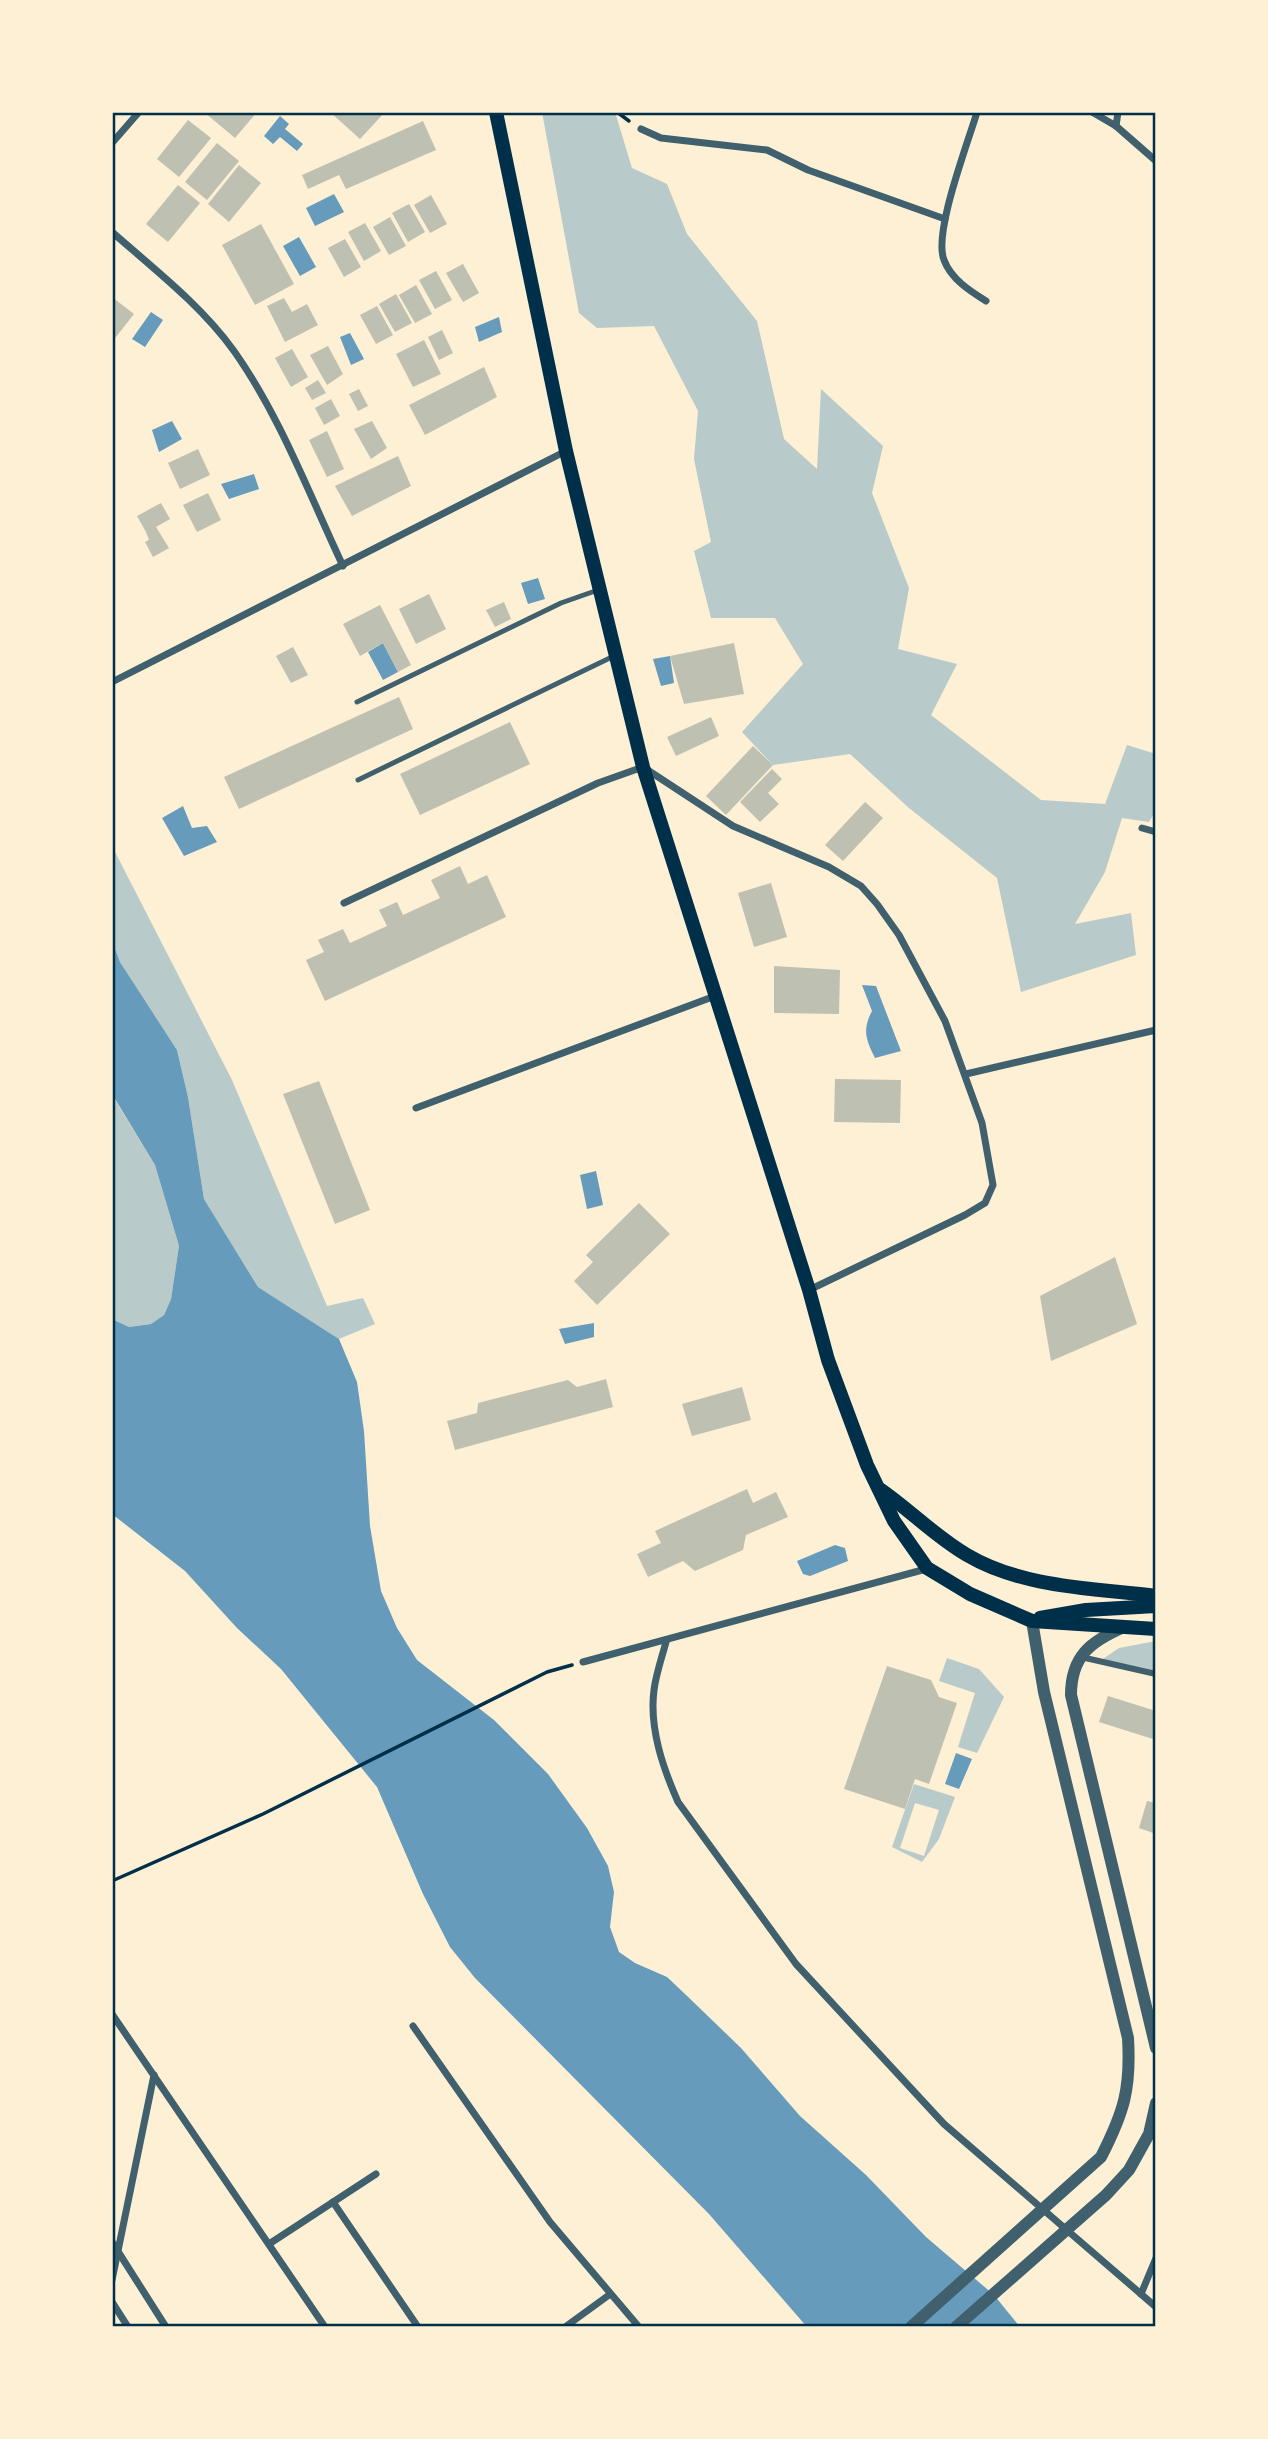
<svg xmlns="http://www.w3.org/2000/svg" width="1268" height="2439" font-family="Commissioner,sans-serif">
<rect width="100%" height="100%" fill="#fdf0d5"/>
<g fill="#b9caca" fill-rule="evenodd">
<polygon points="542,112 615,112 632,168 667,184 687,234 757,321 784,439 817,469 821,389 883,446 872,493 909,588 898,649 957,664 931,715 1041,800 1105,804 1127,745 1156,754 1156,810 1149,822 1122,818 1105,872 1075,924 1131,913 1136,955 1021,992 997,878 909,808 850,754 773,765 742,732 803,664 775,618 711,618 694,551 711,542 694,459 698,411 654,326 597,328 579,313"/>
<polygon points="112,846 232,1080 327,1306 363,1298 375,1324 339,1339 258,1287 204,1199 188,1097 177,1050 120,962 112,941"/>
<polygon points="112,1095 155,1165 179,1246 171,1299 164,1315 151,1324 129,1327 112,1319"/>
<polygon points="1156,1641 1156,1674 1100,1661 1119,1648"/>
<polygon points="947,1658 979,1669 1004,1697 977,1753 958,1747 975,1693 939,1681"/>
<path d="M914,1784L955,1797L939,1839L922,1862L892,1847ZM915,1803L939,1810L924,1856L900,1848Z"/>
</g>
<g fill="#669bbc">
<polygon points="280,116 289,124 285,129 303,144 297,151 280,137 273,144 264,136"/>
<polygon points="334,194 344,212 315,226 306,208"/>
<polygon points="299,237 316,267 300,276 283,246"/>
<polygon points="151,312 163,320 145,347 132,339"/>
<polygon points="499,317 502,332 479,342 475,327"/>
<polygon points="350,333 364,359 351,365 340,337"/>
<polygon points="172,421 182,439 159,452 152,430"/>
<polygon points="254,474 259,489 229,499 221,484"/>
<polygon points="538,578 545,599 528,604 521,583"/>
<polygon points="383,643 398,672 383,680 368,652"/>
<polygon points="670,656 674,683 661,686 653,659"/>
<polygon points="183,806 192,828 207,826 217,842 184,856 162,818"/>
<polygon points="112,941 120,962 177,1050 188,1097 204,1199 258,1287 339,1339 357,1382 364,1431 370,1526 381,1591 397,1628 417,1660 494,1720 548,1774 587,1828 608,1866 614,1892 610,1927 619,1952 635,1963 667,1977 685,1994 741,2048 800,2116 866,2175 926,2237 994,2295 1020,2327 807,2327 709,2214 475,1978 450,1947 423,1894 377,1787 281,1669 237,1628 185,1571 112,1514 112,1319 129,1327 151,1324 164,1315 171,1299 179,1246 155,1165 112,1094"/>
<path d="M862,985L876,986L901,1051L875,1058C866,1040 862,1030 872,1011Z"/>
<polygon points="596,1171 603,1205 587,1209 580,1175"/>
<polygon points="594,1323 594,1337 565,1344 559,1329"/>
<polygon points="835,1545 845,1548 848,1561 810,1576 803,1574 797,1561"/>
<polygon points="956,1753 972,1759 959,1789 945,1784"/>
</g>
<g fill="#bec0b2">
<polygon points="204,112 257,112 235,138"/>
<polygon points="330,112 385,112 360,139"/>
<polygon points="188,120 211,138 179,177 157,159"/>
<polygon points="423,121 436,150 346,189 339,175 308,189 302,175"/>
<polygon points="217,143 239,161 207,200 185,182"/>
<polygon points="239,165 261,183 229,222 208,204"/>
<polygon points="178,185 200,203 168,242 146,224"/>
<polygon points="431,195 447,224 430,233 414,205"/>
<polygon points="409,204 425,232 408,242 392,213"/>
<polygon points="390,217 406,246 389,255 373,227"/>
<polygon points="365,223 381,251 364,261 348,232"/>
<polygon points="261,224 294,284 255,305 222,245"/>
<polygon points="345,239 361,267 344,277 328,248"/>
<polygon points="463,264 479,293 463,302 446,273"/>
<polygon points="436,271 452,300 435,309 419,280"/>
<polygon points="416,285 432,314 415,323 399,295"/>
<polygon points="396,294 412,323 395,332 379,304"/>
<polygon points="112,297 134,314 112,342"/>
<polygon points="284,298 292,312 307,304 318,325 285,342 267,306"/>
<polygon points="377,306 393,335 376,344 360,315"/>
<polygon points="442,330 453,353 439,360 428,337"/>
<polygon points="424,340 441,374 413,387 396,354"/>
<polygon points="328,346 343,374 327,385 310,355"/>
<polygon points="292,349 308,377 291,387 275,358"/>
<polygon points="484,367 497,397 425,435 409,405"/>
<polygon points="318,380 326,393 312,400 305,388"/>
<polygon points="359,389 368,406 358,411 349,394"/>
<polygon points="331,399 340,416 324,425 315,408"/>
<polygon points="372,421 387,448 371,459 354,429"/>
<polygon points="327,431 344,469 327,477 309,440"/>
<polygon points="198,449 210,475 180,489 168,463"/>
<polygon points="398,456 411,486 352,516 335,486"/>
<polygon points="208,493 221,520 197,532 183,505"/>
<polygon points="161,503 170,519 156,527 169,548 153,557 145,542 149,540 146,532 137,516"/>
<polygon points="429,594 446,629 416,644 399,609"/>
<polygon points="504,602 511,619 495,627 486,610"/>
<polygon points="380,605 411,665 398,672 383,643 360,656 343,624"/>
<polygon points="734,643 744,694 684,704 670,656"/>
<polygon points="293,647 308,675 291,683 276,656"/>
<polygon points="399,697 413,729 239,809 224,777"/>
<polygon points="711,717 719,736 676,756 667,737"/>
<polygon points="510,722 530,764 420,815 400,774"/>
<polygon points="753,746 773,765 726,815 706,796"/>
<polygon points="772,769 782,779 768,793 779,804 760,822 740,802"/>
<polygon points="865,802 883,818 843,861 825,845"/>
<polygon points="460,866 468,884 487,875 506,917 325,1001 306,960 324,952 318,940 343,929 350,943 387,926 379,910 397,902 403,915 440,898 431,880"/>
<polygon points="771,883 787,937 754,947 738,893"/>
<polygon points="774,966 840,970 839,1014 774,1013"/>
<polygon points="835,1079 901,1080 900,1123 834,1122"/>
<polygon points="319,1081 370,1210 335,1224 283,1094"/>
<polygon points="639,1203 670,1234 597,1305 574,1281 593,1262 586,1255"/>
<polygon points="1115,1257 1137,1324 1051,1361 1040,1296"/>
<polygon points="606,1379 613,1407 455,1450 447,1421 477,1413 478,1403 568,1380 577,1387"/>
<polygon points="742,1387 751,1420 692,1436 682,1404"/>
<polygon points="747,1489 753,1503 776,1492 788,1517 746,1535 743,1550 695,1571 683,1561 648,1577 637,1554 661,1543 655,1531"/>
<polygon points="887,1666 931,1680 939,1697 957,1703 929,1784 915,1779 905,1809 844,1789"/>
<polygon points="1108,1696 1156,1711 1156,1740 1099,1722"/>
<polygon points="1147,1801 1156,1803 1156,1834 1139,1828"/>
</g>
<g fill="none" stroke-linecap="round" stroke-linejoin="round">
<g stroke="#003049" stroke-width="3.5">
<polyline points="617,112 629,121"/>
<polyline points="112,1881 263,1814 547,1672 572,1665"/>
</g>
<g stroke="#3f606c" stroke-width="5">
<polyline points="357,702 561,603 598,590"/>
<polyline points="358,780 614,656"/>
</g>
<polyline stroke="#3f606c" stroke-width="6" points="1081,1657 1156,1674"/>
<g stroke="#3f606c" stroke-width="7">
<path d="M977,112C968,143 933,233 944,260C951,279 970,291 986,301"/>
<polyline points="1092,112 1116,126 1156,161"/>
<polyline points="1116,126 1118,112"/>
<polyline points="641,129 661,138 767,150 808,170 945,219"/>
<polyline points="112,143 139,112"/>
<path d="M112,232C154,269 201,305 234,351C280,416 309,494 343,566"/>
<polyline points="112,682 566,451"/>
<polyline points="1142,828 1156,832"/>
<polyline points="344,903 598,783 643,767 733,826 829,867 861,886 877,904 899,935 945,1021 982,1123 993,1185 985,1203 965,1215 809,1290"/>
<polyline points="966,1074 1156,1030"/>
<polyline points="416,1108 715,996"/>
<path d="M666,1642C662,1657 656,1674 654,1690C649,1728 663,1768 678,1802L796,1964L944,2124L1156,2307"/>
<polyline points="583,1662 926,1569"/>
<polyline points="112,2014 325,2327"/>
<polyline points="413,2026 550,2222 639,2327"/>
<polyline points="333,2202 418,2327"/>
<polyline points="112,2242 166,2327"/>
<polyline points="269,2244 376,2174"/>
<polyline points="112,2280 154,2075"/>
<polyline points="1141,2294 1156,2258"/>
<polyline points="112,2302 128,2327"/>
<polyline points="565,2327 609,2295"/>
</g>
<g stroke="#3f606c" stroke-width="12">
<path d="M1124,1627C1091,1641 1071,1656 1071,1695L1156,2048"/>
<path d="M911,2327L1101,2157C1124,2112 1131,2089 1128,2038L1044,1692L1032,1621"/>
<polyline points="956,2327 1106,2195 1129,2170 1149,2134 1156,2103"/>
</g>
<g stroke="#003049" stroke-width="14">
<polyline points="496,112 566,451 643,767 809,1290 828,1360 867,1465 894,1521 927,1568 970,1594 1032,1621 1156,1629"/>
<path d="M881,1490C911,1511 936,1537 967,1555C1023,1588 1093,1588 1156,1596"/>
<polyline points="1040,1618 1086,1610 1156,1606"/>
</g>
</g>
<rect width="1268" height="2439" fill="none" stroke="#fdf0d5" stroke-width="228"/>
<rect x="114" y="114" width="1040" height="2211" fill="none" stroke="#003049" stroke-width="2.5"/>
</svg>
